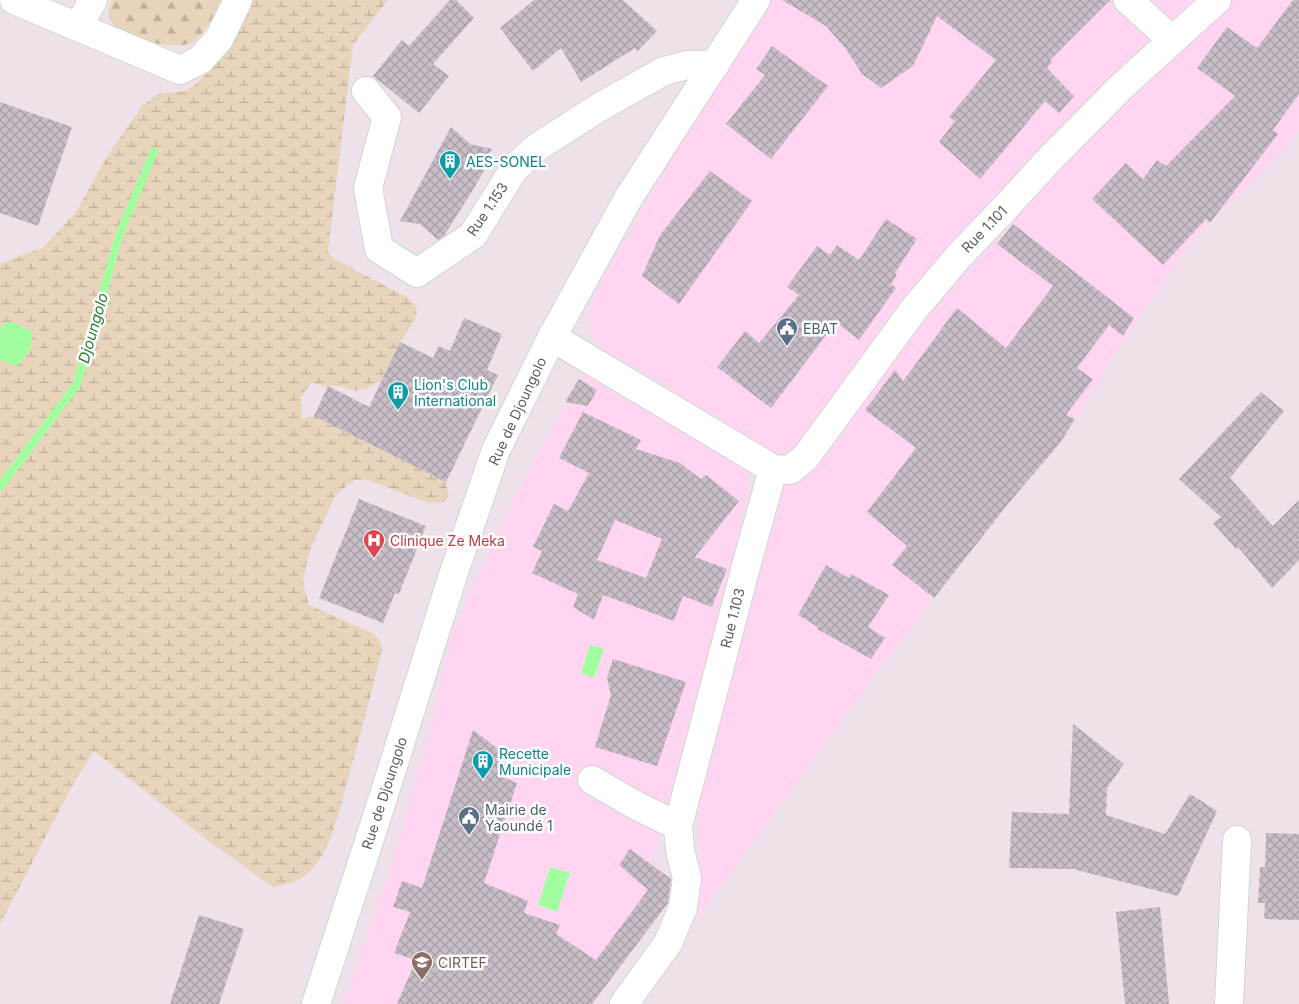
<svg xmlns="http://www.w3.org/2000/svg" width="1299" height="1004" font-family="Inter,sans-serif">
<defs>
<pattern id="forest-firs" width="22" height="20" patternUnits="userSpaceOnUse" patternTransform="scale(1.25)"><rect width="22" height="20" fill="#e8d4bb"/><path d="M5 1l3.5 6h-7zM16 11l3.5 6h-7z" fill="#bfb09b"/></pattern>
<pattern id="wetland-marsh" width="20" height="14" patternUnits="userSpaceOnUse" patternTransform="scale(1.25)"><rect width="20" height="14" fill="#e8d4bb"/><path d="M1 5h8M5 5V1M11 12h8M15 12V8" fill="none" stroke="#bfb09b"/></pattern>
<pattern id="building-cross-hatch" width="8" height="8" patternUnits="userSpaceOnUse" patternTransform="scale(1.25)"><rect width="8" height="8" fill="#c9bec7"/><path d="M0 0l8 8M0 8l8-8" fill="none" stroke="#a69ea5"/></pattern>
</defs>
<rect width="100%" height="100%" fill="#eee1ea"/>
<g fill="#ffd5f2">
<polygon points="763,0 1194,0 1103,83 1072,117 1038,148 796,448 776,455 700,410 663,383 610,354 593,338 590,325 591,304 598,288"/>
<polygon points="1224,0 1299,0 1299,131 1282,153 1194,238 1120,346 1060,443 989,525 880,668 694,923 699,901 699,802 717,724 763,562 778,485 806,473 824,459 839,440 866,396 930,310 1009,228 1051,166"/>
<polygon points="586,368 746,467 749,477 750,484 714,653 664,823 651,863 681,886 593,1004 344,1004 396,852 414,786 428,743 451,636 518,490"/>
</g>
<path fill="url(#forest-firs)" d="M113,0H221C214,14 207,32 193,42C177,52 115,38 109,18C107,11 110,6 113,0Z"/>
<path fill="url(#wetland-marsh)" d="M243,0H388L353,45L328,251L331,257L408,298L417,309L415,320L400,342L381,381L365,389L355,391L341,386H328L311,383L301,397L302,418L314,416L446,482L449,496L444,502L429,503L367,480H355L336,494L309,552L303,582L309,605L374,634L381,643L382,649C371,695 359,741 346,786C338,815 332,848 311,870C300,882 288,884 273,887L206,839L94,751L77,777L0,924V264L44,247L75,213L108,155L143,105L158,94L184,91L194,86L207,73Z"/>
<g fill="#a2ffa0">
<path d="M6,322H12L32,332C34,344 26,360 16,366L0,360V329Z"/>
<polygon points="590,645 604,649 594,678 581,673"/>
<polygon points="550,867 570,873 557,912 538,905"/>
</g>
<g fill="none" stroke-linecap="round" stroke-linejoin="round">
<polyline stroke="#a2ffa0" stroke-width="8" points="0,487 77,384 120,233 154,152"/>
</g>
<g fill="url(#building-cross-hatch)" fill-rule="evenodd">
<polygon points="450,0 456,0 474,18 433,64 449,76 419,113 373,76 402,40 409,46"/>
<polygon points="534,0 623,0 657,31 637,52 635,48 581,82 561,48 533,71 500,28"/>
<polygon points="782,0 1110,0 1050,60 1052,62 1047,68 1074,96 1059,113 1045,101 980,179 939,142 955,121 949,117 996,60 937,16 913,66 881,88 862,74 845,48 826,26"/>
<polygon points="1293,0 1299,0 1299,94 1273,130 1278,134 1210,223 1206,219 1163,265 1092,199 1126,163 1143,179 1157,160 1166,166 1235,96 1197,68 1227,27 1257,48"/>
<polygon points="772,46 828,86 771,159 726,124 765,75 756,69"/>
<polygon points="0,102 72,127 38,226 0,213"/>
<polygon points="451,127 470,144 492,149 482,165 486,167 471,193 444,236 438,240 420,224 400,221"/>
<polygon points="710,171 752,201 679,304 642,276 660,235"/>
<polygon points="886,219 917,239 895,273 897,275 891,284 896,288 859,340 836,322 771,408 717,367 745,331 759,343 799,295 787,287 817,246 830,255 837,245 859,260"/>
<polygon points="1013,224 1134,318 1123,336 1109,325 1077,368 1093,379 1066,415 1075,419 1060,443 1008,504 934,598 892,565 907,546 867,512 916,448 865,410 895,370 903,381 957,308 1006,348 1053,286 997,244"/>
<polygon points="464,318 502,334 487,370 498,375 446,482 314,416 328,386 369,407 400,342 433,358 439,346 450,351"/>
<polygon points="579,379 597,390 588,406 565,402"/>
<polygon points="1261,392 1284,411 1230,478 1273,526 1299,500 1299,560 1272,588 1238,547 1236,549 1213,523 1221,517 1179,479"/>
<path d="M583,412L641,440L636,449L680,463L701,479L706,475L739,501L695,557L727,569L712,607L683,596L674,621L603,595L594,620L573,607L578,594L532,573L542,551L533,547L554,504L568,511L589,473L559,458ZM615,520L662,539L646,578L597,560Z"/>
<polygon points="359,499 426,526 399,594 395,593 383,623 319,598"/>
<polygon points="826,565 849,578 851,574 889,595 868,627 885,638 871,659 817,629 818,627 798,615"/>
<polygon points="613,659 686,682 657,766 595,747 611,695 607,678"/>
<polygon points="1073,724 1124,764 1107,788 1106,815 1165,834 1190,794 1217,811 1178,896 1073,869 1009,868 1012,812 1069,814"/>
<polygon points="473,730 501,751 496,760 508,765 503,777 517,783 484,883 528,901 524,913 560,925 556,934 596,960 648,890 619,865 630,849 671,879 668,903 592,1004 397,1004 416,960 394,953 410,912 393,907 402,881 422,888"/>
<polygon points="1266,833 1299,834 1299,920 1264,919 1265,903 1258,903 1260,867 1265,867"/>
<polygon points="1160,907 1169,1004 1125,1004 1116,912"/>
<polygon points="199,915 244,929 219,1004 170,1004"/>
</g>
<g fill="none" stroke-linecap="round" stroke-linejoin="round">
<g stroke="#cfd7d1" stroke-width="30">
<g id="minor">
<polyline points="14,0 180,70 200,60 219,39 238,0"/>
<polyline points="1128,0 1172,40"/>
<polyline points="78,27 93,0"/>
<polyline points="366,91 387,117 368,188 379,249 417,273 473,235 514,169 536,148 598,108 664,71 687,65 715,65"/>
<polyline points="552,337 773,469 748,559 678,826 680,850 687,878 683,907 668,943 624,1004"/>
<polyline points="773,469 790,470 805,458 915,308 959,256 1004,209 1047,162 1121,87 1217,0"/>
<polyline points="592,780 637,806 678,826"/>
<polyline points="316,1004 383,798 453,575 496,450 552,337 629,197 756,0"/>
<polyline points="1229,1004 1237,840"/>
</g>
</g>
<use href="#minor" stroke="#fff" stroke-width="28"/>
</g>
<defs>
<g id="building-pin" transform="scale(1.125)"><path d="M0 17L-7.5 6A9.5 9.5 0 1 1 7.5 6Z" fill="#0f9aa8" stroke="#fff"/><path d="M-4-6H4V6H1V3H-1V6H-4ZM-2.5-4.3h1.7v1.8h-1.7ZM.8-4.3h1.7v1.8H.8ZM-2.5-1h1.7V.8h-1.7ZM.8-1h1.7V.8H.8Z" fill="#fff"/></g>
<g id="civic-pin" transform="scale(1.125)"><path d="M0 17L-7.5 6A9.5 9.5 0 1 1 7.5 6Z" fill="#5c6f8a" stroke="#fff"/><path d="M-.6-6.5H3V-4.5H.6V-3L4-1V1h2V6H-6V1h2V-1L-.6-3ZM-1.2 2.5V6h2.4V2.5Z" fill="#fff"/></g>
<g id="hospital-pin" transform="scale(1.125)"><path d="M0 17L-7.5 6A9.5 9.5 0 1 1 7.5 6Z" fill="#e0444e" stroke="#fff"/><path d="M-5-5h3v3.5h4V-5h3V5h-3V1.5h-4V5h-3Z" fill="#fff"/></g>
<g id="school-pin" transform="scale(1.125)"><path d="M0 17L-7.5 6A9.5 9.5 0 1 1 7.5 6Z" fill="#8d6e63" stroke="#fff"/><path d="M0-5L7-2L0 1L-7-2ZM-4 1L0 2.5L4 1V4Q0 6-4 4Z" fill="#fff"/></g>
</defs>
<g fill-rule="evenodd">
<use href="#building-pin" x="450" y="161"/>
<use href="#civic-pin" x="787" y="328"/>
<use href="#building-pin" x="398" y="392"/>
<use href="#hospital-pin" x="374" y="540"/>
<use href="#building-pin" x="483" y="761"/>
<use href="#civic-pin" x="469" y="817"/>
<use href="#school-pin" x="422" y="962"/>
</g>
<g text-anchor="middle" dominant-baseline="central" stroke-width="5" stroke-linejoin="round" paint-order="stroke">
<g font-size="14" fill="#0d838f" stroke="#fff" text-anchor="start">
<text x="466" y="161">AES-SONEL</text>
<text x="414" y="384">Lion's Club<tspan x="414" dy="16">International</tspan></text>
<text x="499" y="753">Recette<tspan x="499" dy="16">Municipale</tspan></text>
</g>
<g font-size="14" fill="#5a635b" stroke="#fff">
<text transform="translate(487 209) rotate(-56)">Rue 1.153</text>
<text transform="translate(984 229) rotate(-46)">Rue 1.101</text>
<text transform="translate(517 411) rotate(-65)">Rue de Djoungolo</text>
<text transform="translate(732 618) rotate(-76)">Rue 1.103</text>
<text transform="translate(384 793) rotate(-72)">Rue de Djoungolo</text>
</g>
<g font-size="14" fill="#4e5e75" stroke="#fff" text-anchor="start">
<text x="803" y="328">EBAT</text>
<text x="485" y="809">Mairie de<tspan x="485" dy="16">Yaoundé 1</tspan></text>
</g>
<g font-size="14" fill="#be3a42" stroke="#fff" text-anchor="start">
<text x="390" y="540">Clinique Ze Meka</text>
</g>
<g font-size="14" fill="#785e54" stroke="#fff" text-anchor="start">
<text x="438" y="962">CIRTEF</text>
</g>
<g font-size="15" font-style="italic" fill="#2a812f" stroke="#fff">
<text transform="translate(93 328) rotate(-74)">Djoungolo</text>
</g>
</g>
</svg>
